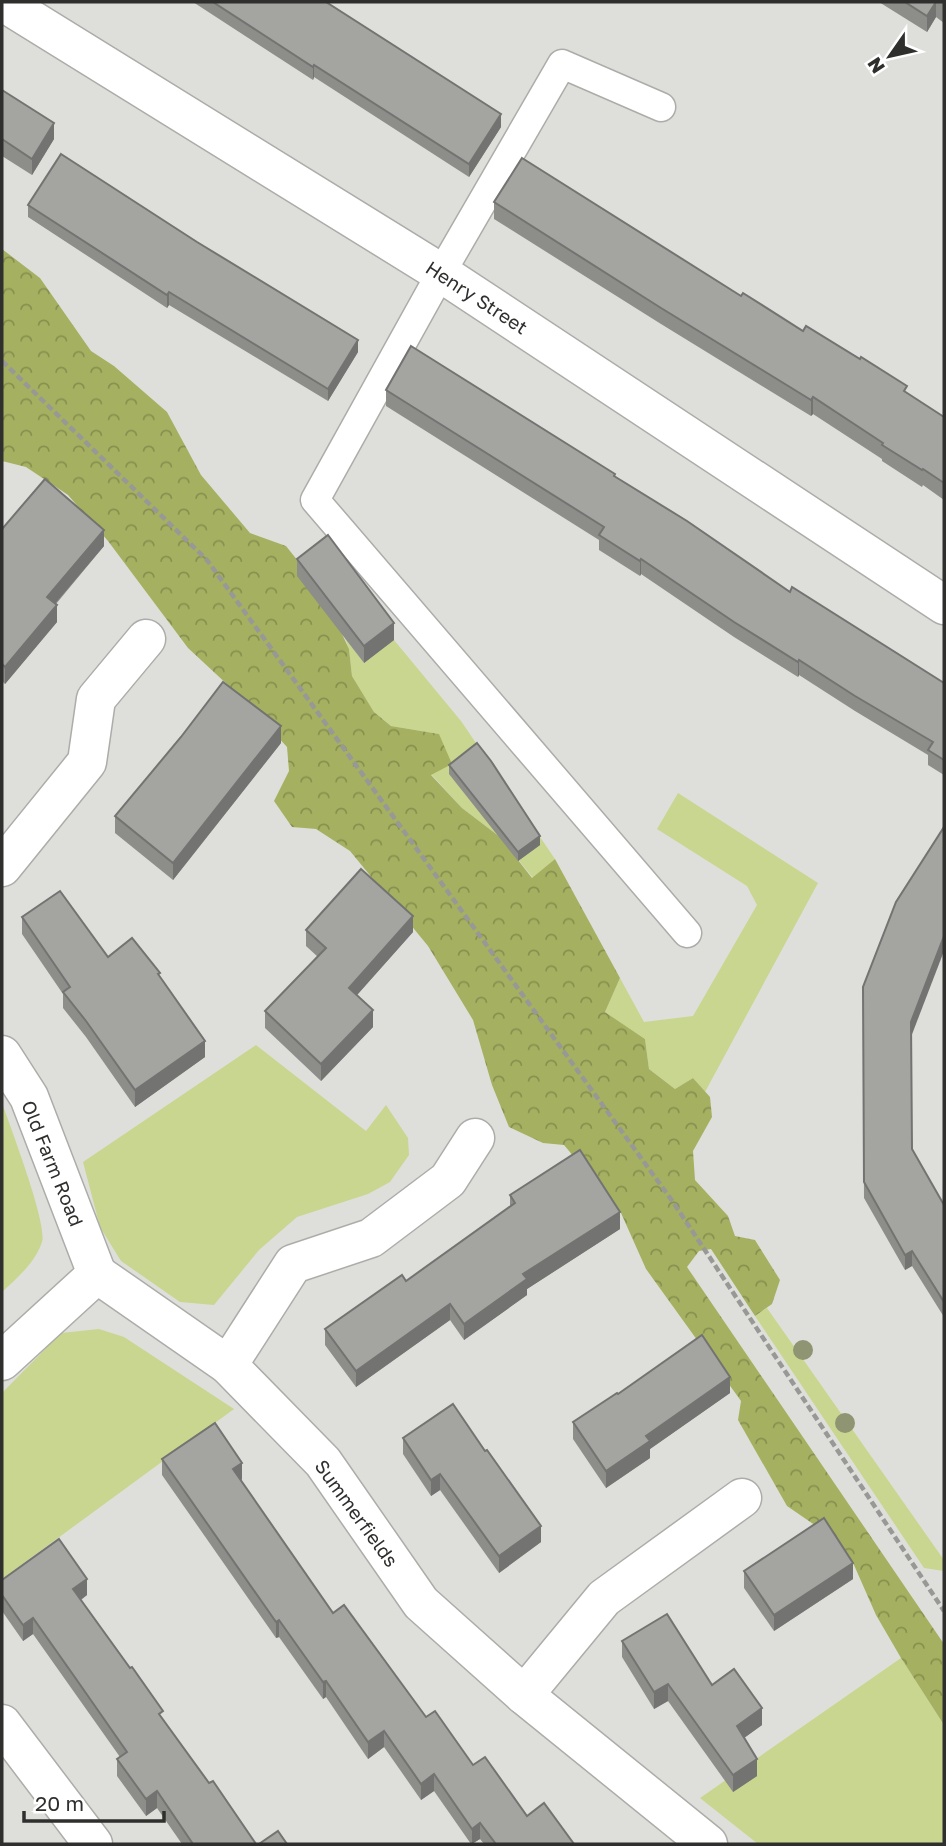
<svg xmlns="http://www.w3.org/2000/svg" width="946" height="1846" font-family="'Golos Text',sans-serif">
<defs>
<pattern id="forest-crowns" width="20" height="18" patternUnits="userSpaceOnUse" patternTransform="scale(1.75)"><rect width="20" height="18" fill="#a5b160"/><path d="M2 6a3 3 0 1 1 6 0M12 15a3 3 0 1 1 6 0" fill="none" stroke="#879050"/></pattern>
</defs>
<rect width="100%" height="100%" fill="#dedfdb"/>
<g fill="#c9d68f">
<polygon points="345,638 364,663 394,640 461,721 555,859 533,878 500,837 462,808 431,774 439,734 391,726 374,712 352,676 349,649"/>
<polygon points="678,793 818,883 705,1092 693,1078 675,1089 649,1069 645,1039 605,1012 620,978 644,1022 693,1016 757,905 747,886 657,829"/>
<polygon points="256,1045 366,1131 386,1105 408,1138 409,1155 390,1182 368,1194 297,1217 259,1250 214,1305 180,1302 121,1261 100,1227 83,1162"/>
<path d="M2,1103C10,1126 48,1225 42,1242C35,1263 17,1278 2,1292Z"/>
<polygon points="767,1308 944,1560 944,1571 924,1568 755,1316"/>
<polygon points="99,1329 124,1337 234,1409 2,1579 2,1393 61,1333"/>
<polygon points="901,1658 944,1725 944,1844 758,1844 700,1798"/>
</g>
<polygon fill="url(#forest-crowns)" points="2,249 40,278 91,351 114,366 167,412 201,475 250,533 286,546 322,591 349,649 352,676 374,712 391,726 439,734 452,764 431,775 462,808 500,837 532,878 555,859 620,978 605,1012 645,1039 649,1069 675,1089 693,1078 710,1097 712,1117 693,1151 695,1180 728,1216 735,1236 755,1240 780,1280 772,1304 755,1316 711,1249 699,1251 687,1267 944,1644 944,1725 901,1658 876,1615 854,1565 822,1530 787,1506 738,1420 741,1401 646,1269 621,1213 564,1145 543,1143 509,1127 492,1085 473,1020 428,946 350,851 316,829 292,827 274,801 289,771 287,747 244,700 188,648 108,541 68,495 26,467 2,461"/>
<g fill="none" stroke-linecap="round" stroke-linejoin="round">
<g stroke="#acada9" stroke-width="31">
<polyline id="service" points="661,107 562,64 441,273 315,500 687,933"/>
</g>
<g stroke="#acada9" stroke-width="41">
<g id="minor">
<polyline points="3,2 441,273 944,605"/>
<polyline points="2,867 87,762 96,699 146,639"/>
<polyline points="2,1055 29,1097 97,1274"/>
<polyline points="2,1361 97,1274 228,1365 323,1462 421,1603 524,1695 708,1844"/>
<polyline points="228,1365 293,1264 371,1238 448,1180 475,1138"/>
<polyline points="524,1695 604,1598 742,1498"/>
<polyline points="2,1724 93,1844"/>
</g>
</g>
<polyline stroke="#989896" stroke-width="4.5" stroke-dasharray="7 3.5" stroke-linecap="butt" points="2,361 207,560 673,1202 944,1611"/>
<use href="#service" stroke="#fff" stroke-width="28"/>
<use href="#minor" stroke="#fff" stroke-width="38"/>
</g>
<g fill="#8f9472">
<circle cx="803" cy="1350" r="10"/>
<circle cx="845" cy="1423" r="10"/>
</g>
<g fill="#8d8d8a">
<polygon points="193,2 326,2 501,127 469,177 314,77 313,80"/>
<polygon points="879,2 944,2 944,23 936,17 927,32"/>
<polygon points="2,90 54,139 32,175 2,156"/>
<polygon points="494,202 741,296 803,331 944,417 944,500 923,485 922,487 882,461 882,459 813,414 811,416 661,324 494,219"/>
<polygon points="28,205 358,352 328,401 169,305 167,308 28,217"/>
<polygon points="386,390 615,477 790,592 944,683 944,775 928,765 928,755 855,711 799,675 798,677 734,637 641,574 640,576 599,550 599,540 386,406"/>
<polygon points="2,529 104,546 56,604 57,622 5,684 2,681"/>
<polygon points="297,559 394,640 364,663 297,576"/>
<polygon points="281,743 173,880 115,833 115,816"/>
<polygon points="449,765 540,845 518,861 449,774"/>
<polygon points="22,917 108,957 160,977 205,1057 135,1107 86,1037 63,1008 63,994 22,934"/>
<polygon points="306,930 413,932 357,995 373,1027 321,1081 265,1028 265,1011 318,957 306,946"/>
<polygon points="863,987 911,1037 912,1149 944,1205 944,1317 912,1266 905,1270 864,1198"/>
<polygon points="510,1195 620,1229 527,1289 527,1295 464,1340 450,1320 356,1387 325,1345 325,1329 406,1281 510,1207"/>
<polygon points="730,1393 650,1449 650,1458 606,1488 573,1439 573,1422 618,1394"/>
<polygon points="403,1438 485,1451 541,1542 499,1573 440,1490 431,1496 403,1454"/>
<polygon points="162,1459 242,1479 241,1481 333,1613 426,1717 473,1765 527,1816 574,1844 484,1844 480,1839 471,1844 434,1791 421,1800 384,1747 368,1759 326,1697 323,1699 279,1637 276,1638 162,1475"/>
<polygon points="744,1571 853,1579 774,1631 744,1588"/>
<polygon points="2,1580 87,1595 81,1600 163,1720 209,1783 256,1844 182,1844 157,1808 146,1816 117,1776 117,1759 120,1757 74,1692 33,1634 23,1641 2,1611"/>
<polygon points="622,1641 762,1725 744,1738 757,1776 733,1792 668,1701 654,1709 622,1657"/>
</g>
<g fill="#737371">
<polygon points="936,2 936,17 927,32 927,16"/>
<polygon points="314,65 314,77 313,80 313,67"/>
<polygon points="501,114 501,127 469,177 469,164"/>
<polygon points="54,123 54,139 32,175 32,159"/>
<polygon points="169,292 169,305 167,308 167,295"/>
<polygon points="358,340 358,352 328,401 328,389"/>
<polygon points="813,397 813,414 811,416 811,400"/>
<polygon points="104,530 104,546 47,613 47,597"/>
<polygon points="641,559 641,574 640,576 640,561"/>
<polygon points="57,605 57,622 5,684 5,667"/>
<polygon points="394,623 394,640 364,663 364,646"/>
<polygon points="799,660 799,675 798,677 798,662"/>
<polygon points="281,726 281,743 173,880 173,863"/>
<polygon points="540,836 540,845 518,861 518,852"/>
<polygon points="413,916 413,932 349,1004 349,988"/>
<polygon points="944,936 944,951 911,1037 911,1022"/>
<polygon points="373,1010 373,1027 321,1081 321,1064"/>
<polygon points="205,1041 205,1057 135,1107 135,1090"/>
<polygon points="620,1212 620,1229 527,1289 527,1295 464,1340 464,1324 523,1274"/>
<polygon points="912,1251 912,1266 905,1270 905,1255"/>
<polygon points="450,1304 450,1320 356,1387 356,1371"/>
<polygon points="730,1377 730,1393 650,1449 650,1458 606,1488 606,1471 646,1436"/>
<polygon points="242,1463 242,1479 233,1486 233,1469"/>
<polygon points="440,1474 440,1490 431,1496 431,1480"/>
<polygon points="541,1526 541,1542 499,1573 499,1556"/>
<polygon points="853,1563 853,1579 774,1631 774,1615"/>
<polygon points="87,1579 87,1595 73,1605 73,1589"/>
<polygon points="33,1618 33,1634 23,1641 23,1625"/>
<polygon points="279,1620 279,1637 276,1638 276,1622"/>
<polygon points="326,1681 326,1697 323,1699 323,1682"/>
<polygon points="668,1684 668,1701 654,1709 654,1692"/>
<polygon points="762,1708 762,1725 737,1743 737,1726"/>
<polygon points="384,1731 384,1747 368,1759 368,1742"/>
<polygon points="757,1759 757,1776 733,1792 733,1775"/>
<polygon points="434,1774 434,1791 421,1800 421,1784"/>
<polygon points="157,1791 157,1808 146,1816 146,1799"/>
<polygon points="480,1823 480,1839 472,1844 472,1829"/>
</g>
<g fill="#a4a4a1" stroke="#737371" stroke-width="2">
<polygon points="213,2 326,2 501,114 469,164 314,65 313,67"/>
<polygon points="905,2 936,2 927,16"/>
<polygon points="2,90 54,123 32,159 2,139"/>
<polygon points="61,154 197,242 358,340 328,389 169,292 167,295 28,205"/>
<polygon points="522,158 741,296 743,293 803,331 806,326 860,359 861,357 907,386 904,391 944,417 944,483 923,469 922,470 882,445 883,443 813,397 811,400 661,308 494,202"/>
<polygon points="411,346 615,474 614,476 687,521 790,592 792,587 944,683 944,760 928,750 933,742 855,696 799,660 798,662 734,622 641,559 640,561 599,535 604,527 386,390"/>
<polygon points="45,479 104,530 47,597 57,605 5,667 2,664 2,529"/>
<polygon points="328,535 394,623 364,646 297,559"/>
<polygon points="223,682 281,726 173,863 115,816 181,737"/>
<polygon points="477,743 491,761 540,836 518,852 449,765"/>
<polygon points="944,827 944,936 911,1022 912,1149 944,1205 944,1302 912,1251 905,1255 864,1182 863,987 896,902"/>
<polygon points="361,869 413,916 349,988 373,1010 321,1064 265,1011 326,948 306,930"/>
<polygon points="60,891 108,957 132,938 160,973 158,974 205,1041 135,1090 86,1021 63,992 70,987 22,917"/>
<polygon points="580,1150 620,1212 523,1274 527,1279 464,1324 450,1304 356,1371 325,1329 402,1275 406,1281 515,1203 510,1195"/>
<polygon points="702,1335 730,1377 646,1436 650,1441 606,1471 573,1422 617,1393 618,1394"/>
<polygon points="453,1404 485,1451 487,1450 541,1526 499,1556 440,1474 431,1480 403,1438"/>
<polygon points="215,1423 242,1463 233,1469 333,1613 344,1605 426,1717 435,1711 473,1765 485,1757 527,1816 544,1803 574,1844 496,1844 480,1823 472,1829 434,1774 421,1784 384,1731 368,1742 326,1681 323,1682 279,1620 276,1622 162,1459"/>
<polygon points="824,1518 853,1563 774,1615 744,1571"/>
<polygon points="59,1539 87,1579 73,1589 130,1668 132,1667 163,1711 159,1714 209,1783 213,1781 256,1844 193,1844 157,1791 146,1799 117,1759 127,1752 74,1676 33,1618 23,1625 2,1595 2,1580"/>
<polygon points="667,1614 712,1685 734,1669 762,1708 737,1726 757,1759 733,1775 668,1684 654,1692 622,1641"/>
<polygon points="278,1831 287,1844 259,1844"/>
</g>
<g text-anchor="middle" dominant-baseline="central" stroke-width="5" stroke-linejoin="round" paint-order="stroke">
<g font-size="19" fill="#2f2f2e" stroke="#fff">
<text transform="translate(477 297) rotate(33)">Henry Street</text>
<text transform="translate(53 1163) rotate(68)">Old Farm Road</text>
<text transform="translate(357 1513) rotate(54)">Summerfields</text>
</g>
</g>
<rect width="946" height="1846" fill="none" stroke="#2f2f2e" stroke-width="7"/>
<g transform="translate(890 56) rotate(236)" stroke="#ffffff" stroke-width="5" paint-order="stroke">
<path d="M0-5L12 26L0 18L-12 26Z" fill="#2f2f2e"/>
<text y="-10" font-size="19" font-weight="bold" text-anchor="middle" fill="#2f2f2e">N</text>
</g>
<path d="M24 1811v10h140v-10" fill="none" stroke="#2f2f2e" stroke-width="3.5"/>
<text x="35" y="1811" font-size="21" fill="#2f2f2e" stroke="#ffffff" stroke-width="5" paint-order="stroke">20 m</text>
</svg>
